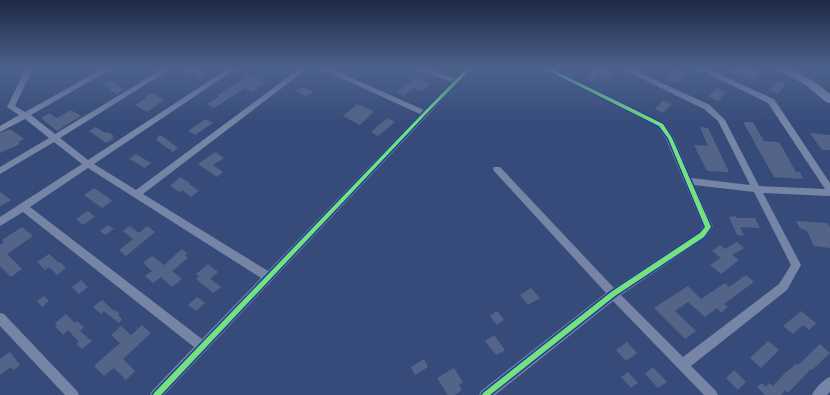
<svg xmlns="http://www.w3.org/2000/svg" width="830" height="395" font-family="Manrope,sans-serif">
<rect width="100%" height="100%" fill="#374b7a"/>
<g fill="#546488">
<polygon points="182,68 195,68 208,75 201,80"/>
<polygon points="597,68 600,68 614,75 608,80 599,75 592,81 585,78"/>
<polygon points="736,68 750,68 760,73 754,81 732,73"/>
<polygon points="673,70 685,74 676,83 669,80 671,78 667,76"/>
<polygon points="250,75 265,83 252,92 245,88 214,108 207,104 218,97 217,95"/>
<polygon points="415,78 431,84 422,91 414,88 404,96 397,92"/>
<polygon points="111,81 117,85 125,90 116,94 109,89 111,88 104,85"/>
<polygon points="778,81 786,84 778,94 769,90"/>
<polygon points="303,87 313,92 306,96 296,91"/>
<polygon points="717,88 726,92 718,101 708,97"/>
<polygon points="152,93 164,100 147,112 135,105 146,98 145,97"/>
<polygon points="663,100 672,104 663,113 655,109"/>
<polygon points="357,104 374,111 360,125 343,116"/>
<polygon points="71,110 81,116 57,131 41,118 49,113 57,118"/>
<polygon points="387,118 395,122 378,136 371,132"/>
<polygon points="206,119 213,123 195,135 188,131"/>
<polygon points="743,122 753,122 764,141 779,142 796,172 800,172 803,179 774,177"/>
<polygon points="95,127 106,133 108,132 114,136 112,138 114,139 106,143 89,131"/>
<polygon points="700,127 708,128 729,172 707,171 694,145 708,146"/>
<polygon points="10,129 24,139 18,142 20,144 0,153 0,133"/>
<polygon points="810,133 830,135 830,150 822,150"/>
<polygon points="159,135 162,136 178,148 173,152 156,140"/>
<polygon points="215,152 224,158 213,165 223,172 217,177 198,164"/>
<polygon points="136,154 151,163 145,168 129,159"/>
<polygon points="180,177 190,183 189,184 199,191 191,197 182,190 180,192 170,186"/>
<polygon points="94,188 106,196 112,201 102,208 84,195"/>
<polygon points="0,192 11,200 0,206"/>
<polygon points="88,211 95,217 83,225 76,219"/>
<polygon points="735,216 737,218 755,218 760,228 740,227 744,236 737,235 729,217"/>
<polygon points="796,221 827,223 830,227 830,248 814,246 807,231 800,228"/>
<polygon points="108,225 114,229 105,235 100,231"/>
<polygon points="130,226 139,233 147,226 155,232 126,256 119,250 133,239 123,231"/>
<polygon points="22,227 33,236 7,254 22,269 11,277 0,266 0,245 4,242 2,240"/>
<polygon points="737,242 744,248 732,255 739,260 721,274 710,265 721,258 712,251 720,245 725,249"/>
<polygon points="182,249 187,253 185,255 188,258 172,271 182,279 172,287 161,277 153,283 145,276 152,271 143,263 152,256 164,265"/>
<polygon points="49,254 59,263 60,262 66,268 57,275 49,267 45,270 37,262"/>
<polygon points="208,264 218,272 210,279 221,287 213,293 196,279 199,276 196,274"/>
<polygon points="746,275 754,282 724,304 728,307 721,313 717,308 705,317 688,302 675,311 696,331 685,339 654,308 688,286 701,299 725,283 729,287"/>
<polygon points="81,280 88,287 79,294 72,287"/>
<polygon points="531,288 540,298 528,305 520,295"/>
<polygon points="44,296 49,301 42,307 37,301"/>
<polygon points="197,297 205,303 196,311 188,305"/>
<polygon points="102,300 114,311 115,310 120,314 118,315 122,319 119,323 104,311 101,314 93,307"/>
<polygon points="497,311 504,320 497,325 490,316"/>
<polygon points="801,311 816,323 809,330 803,325 793,334 783,326"/>
<polygon points="66,314 75,323 77,321 84,327 80,331 92,341 82,349 76,344 79,342 68,330 63,335 55,326 57,325 55,323"/>
<polygon points="142,325 151,333 123,359 135,371 126,380 114,368 104,376 94,366 120,343 111,335 121,326 131,335"/>
<polygon points="494,335 505,350 496,355 485,341"/>
<polygon points="768,341 779,350 761,368 750,358"/>
<polygon points="627,342 637,353 626,361 616,350"/>
<polygon points="820,344 830,353 812,370 811,369 788,393 785,390 781,395 765,395 757,387 762,383 766,387 769,383 773,386 784,374 796,364 798,365"/>
<polygon points="10,352 20,365 14,370 11,367 0,375 0,359"/>
<polygon points="424,359 428,367 415,375 411,367"/>
<polygon points="653,367 667,382 658,388 645,374"/>
<polygon points="454,368 463,382 459,385 462,390 455,395 448,395 437,378"/>
<polygon points="734,370 746,382 738,390 726,378"/>
<polygon points="628,372 638,383 631,388 621,377"/>
</g>
<g fill="none" stroke-linecap="round" stroke-linejoin="round">
<g fill="#7684a5" fill-rule="evenodd">
<path d="M26,68H33L15,106L25,112L104,68H113L31,115L55,134L164,68H172L60,138L88,160L229,68H237L94,164L136,190L300,68H308L143,194L268,271L420,114L319,68H329L424,110L452,82L412,68H423L456,78L466,68H473L428,115L164,395H150L152,391L194,347L23,212L0,226V217L82,164L54,142L0,174V167L49,138L25,119L0,132V126L19,115L7,107ZM88,168L261,278L202,339L30,207Z"/>
<path d="M542,68H551L664,123L674,138L691,178L750,185L718,121L704,109L620,68H629L710,105L725,120L759,186L825,189L768,103L696,68H705L774,99L830,183V196L763,193L801,265L787,290L691,366L716,391L718,395H704L613,301L495,395H479L481,391L606,293L494,171L493,169L494,167H500L614,288L699,232L703,226L666,139L658,127ZM694,185L754,192L791,265L779,284L683,357L621,295L705,238L713,227Z"/>
<polygon points="0,313 4,314 77,391 79,395 65,395 0,326"/>
<path d="M830,377V392L827,395H812C815,388 823,380 830,377Z"/>
</g>
<polygon fill="#7c89a9" fill-rule="evenodd" points="776,68 789,68 815,82 830,94 830,103 826,102 807,86"/>
<g stroke="#1c4095" stroke-width="3">
<g id="cycleway">
<polygon points="467,68 472,68 426,114 161,395 153,395 154,393 424,112"/>
<polygon points="543,68 549,68 635,110 663,124 672,138 711,227 704,237 615,296 490,395 482,395 483,393 611,292 700,233 705,227 668,138 659,126"/>
</g>
</g>
<use href="#cycleway" fill="#77e17e" fill-rule="evenodd"/>
</g>
<linearGradient id="sky" x2="0" y2="1"><stop stop-color="#1e2943"/><stop offset="0.55" stop-color="#4d618d"/><stop offset="1" stop-color="#4d618d" stop-opacity="0"/></linearGradient>
<rect width="830" height="124" fill="url(#sky)"/>
</svg>
